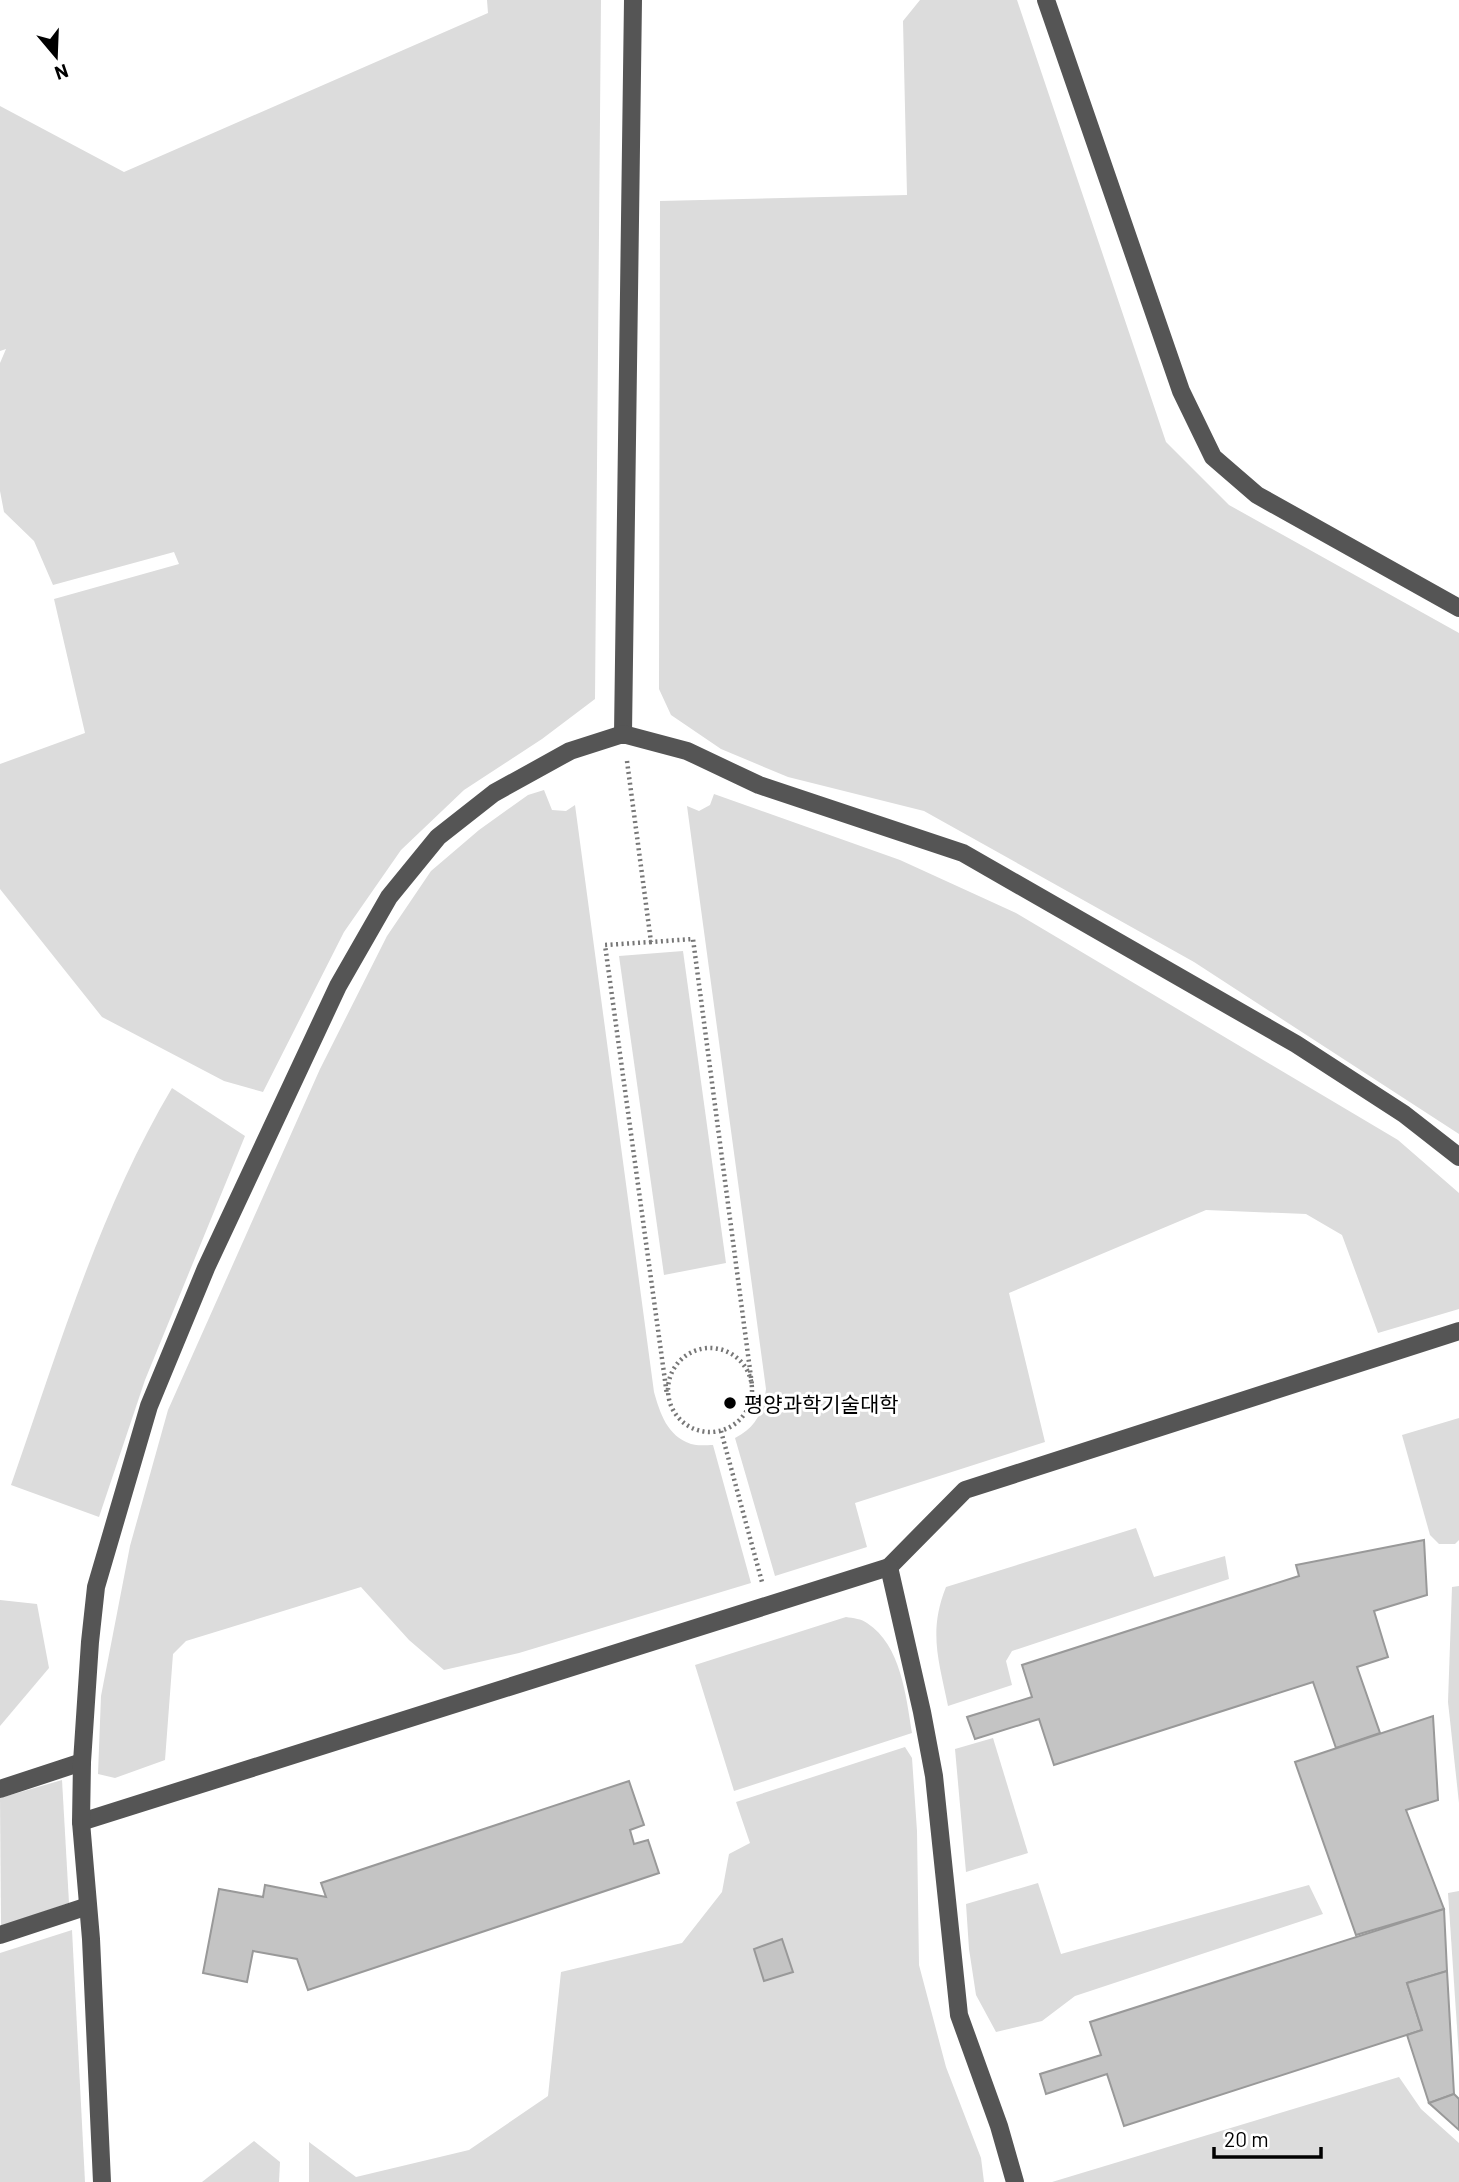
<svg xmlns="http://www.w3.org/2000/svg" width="1459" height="2182" font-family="Barlow,'Noto Sans KR',sans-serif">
<rect width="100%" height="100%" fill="#fff"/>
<g fill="#dcdcdc">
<polygon points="487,0 601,0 595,699 542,739 464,790 401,850 344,932 263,1092 224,1081 102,1017 0,889 0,764 85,733 54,599 179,564 174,552 53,585 34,541 4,512 0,491 0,363 6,349 0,351 0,106 124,172 488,13"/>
<polygon points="920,0 1017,0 1166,442 1229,505 1459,633 1459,1134 1194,962 924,811 788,777 721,749 671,715 659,689 660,201 907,195 903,21"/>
<path d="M544,790L552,810L566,811L575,805L654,1392C660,1413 667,1436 691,1444C697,1446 707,1445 713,1445L751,1583L519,1653L444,1670L409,1640L361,1587L186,1641L173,1654L165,1760L115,1778L98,1774L101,1696L130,1546L168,1410L320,1069L387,936L431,871L479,830L528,795Z"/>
<path d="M714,794L900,860L1016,913L1398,1140L1459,1193V1309L1378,1333L1342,1235L1306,1214L1206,1210L1009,1293L1045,1442L855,1503L867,1547L775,1576L735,1438C756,1427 763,1412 766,1389L687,806L699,811L710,805Z"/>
<polygon points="683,951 726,1263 664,1275 619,956"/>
<path d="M172,1088L245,1136L145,1380L99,1517L11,1485C58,1351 99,1211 172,1088Z"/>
<polygon points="1459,1418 1459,1540 1455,1544 1439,1544 1430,1535 1402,1435"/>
<path d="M1136,1528L1154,1577L1225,1556L1229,1579L1012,1651L1006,1661L1012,1685L948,1706C939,1661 928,1632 946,1587Z"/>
<polygon points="1459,1586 1459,1803 1448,1702 1452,1587"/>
<polygon points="0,1600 37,1604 49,1668 0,1726"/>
<path d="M846,1617C853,1618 862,1619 867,1623C901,1645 906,1696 912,1733L734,1791L695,1665Z"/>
<polygon points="993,1738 1028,1853 966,1872 955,1749"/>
<polygon points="905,1747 912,1758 917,1831 919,1965 946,2067 981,2158 984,2182 309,2182 309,2142 356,2177 469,2150 548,2096 561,1972 682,1943 722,1892 729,1854 750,1843 736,1802"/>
<polygon points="62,1780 69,1903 1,1926 0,1798"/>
<polygon points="1038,1883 1061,1954 1309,1885 1323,1914 1075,1996 1042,2021 996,2032 976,1995 969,1949 966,1904"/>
<polygon points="1459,1891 1459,2057 1448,1893"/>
<polygon points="72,1930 85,2182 0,2182 0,1953"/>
<polygon points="1399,2077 1421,2109 1459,2143 1459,2182 1052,2182"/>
<polygon points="254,2141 280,2162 279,2182 202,2182"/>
</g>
<g fill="#c4c4c4" stroke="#999" stroke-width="2">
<polygon points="1424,1540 1427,1595 1374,1611 1388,1657 1357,1667 1380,1733 1336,1748 1313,1682 1054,1765 1039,1719 975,1739 967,1717 1032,1697 1022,1665 1299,1576 1296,1565"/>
<polygon points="1433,1716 1438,1800 1406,1810 1444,1909 1356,1935 1295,1762"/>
<polygon points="629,1781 644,1825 630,1830 634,1844 648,1840 659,1873 308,1990 297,1959 253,1951 247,1982 203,1973 219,1889 263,1897 265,1885 326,1897 321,1883"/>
<polygon points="1444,1909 1447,1971 1407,1983 1422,2030 1124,2126 1107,2074 1046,2094 1040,2074 1101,2055 1090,2022"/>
<polygon points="782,1939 793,1972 764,1981 754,1949"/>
<polygon points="1447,1971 1454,2094 1429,2103 1407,2035 1422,2030 1407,1983"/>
<polygon points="1454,2094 1459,2099 1459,2130 1429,2103"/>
</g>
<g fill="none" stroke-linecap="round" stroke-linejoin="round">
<g stroke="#777" stroke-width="4.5" stroke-dasharray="2 3.5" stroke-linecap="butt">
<polyline points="627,761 651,942 693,939 752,1385"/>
<polyline points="651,942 605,945 667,1395"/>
<circle cx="710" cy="1390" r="42"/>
<polyline points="721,1431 762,1582"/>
</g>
<g stroke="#555" stroke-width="18">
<polyline points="1046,0 1181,391 1213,457 1257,495 1459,608"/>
<polyline points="623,734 633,0"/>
<polyline points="889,1567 965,1490 1459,1331"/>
<polyline points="0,1789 82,1762"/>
<polyline points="81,1822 889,1567 922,1712 934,1776 959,2015 999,2126 1015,2182"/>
<polyline points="0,1935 88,1906"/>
<polyline points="102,2182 91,1939 81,1822 82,1762 90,1642 96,1587 149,1406 206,1268 338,986 389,897 438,837 494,793 570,751 623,734 687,751 759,785 963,853 1296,1044 1404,1114 1459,1157"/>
</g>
</g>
<circle fill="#000" stroke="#fff" stroke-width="2.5" cx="730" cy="1403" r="7"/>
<g text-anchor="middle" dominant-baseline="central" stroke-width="6" stroke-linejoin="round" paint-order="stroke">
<g font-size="21" fill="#000" stroke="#fff" text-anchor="start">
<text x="744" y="1403">평양과학기술대학</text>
</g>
</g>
<g transform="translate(56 56) rotate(161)" stroke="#ffffff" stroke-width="5" paint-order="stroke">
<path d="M0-5L12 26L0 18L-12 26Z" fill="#000000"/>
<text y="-10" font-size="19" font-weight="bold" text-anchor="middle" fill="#000000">N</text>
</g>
<path d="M1214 2147v10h107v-10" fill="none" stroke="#000000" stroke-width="3.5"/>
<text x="1224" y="2147" font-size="21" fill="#000000" stroke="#ffffff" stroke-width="5" paint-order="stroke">20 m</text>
</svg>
